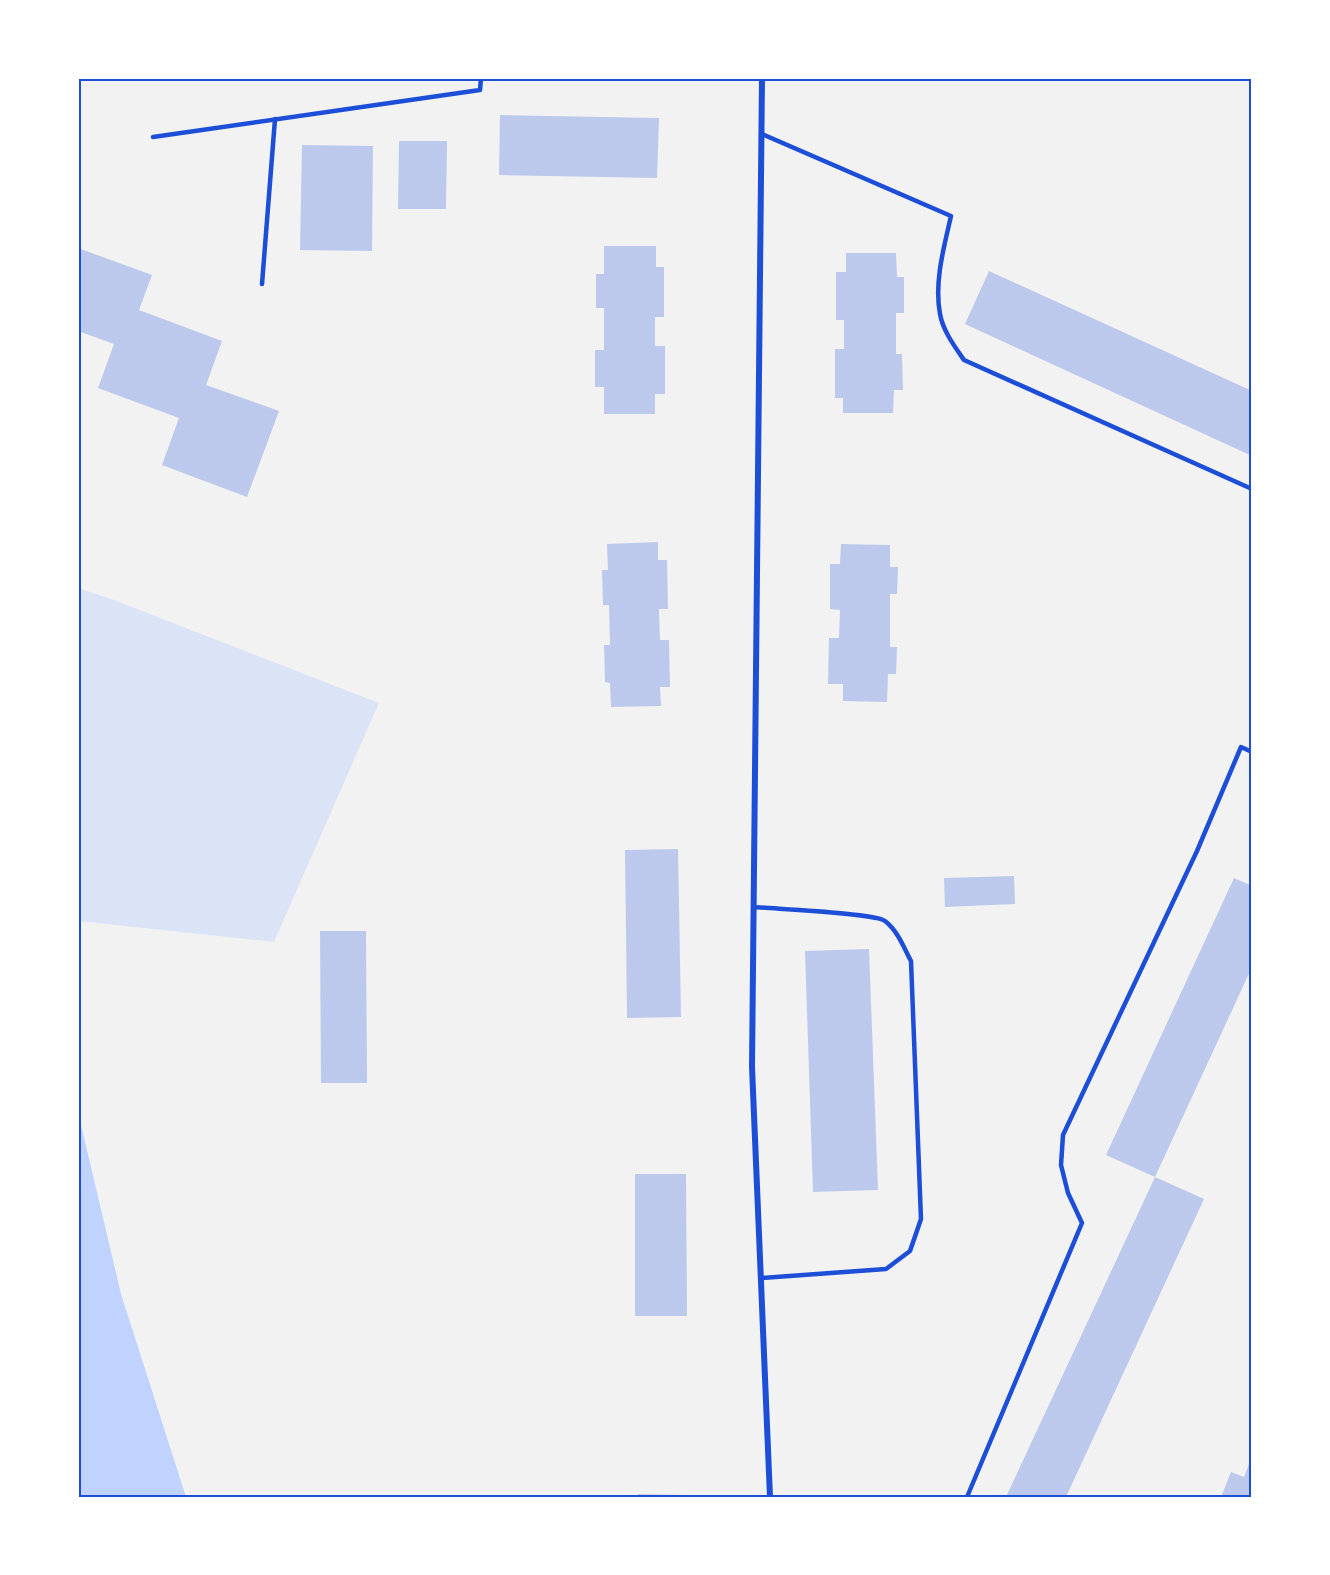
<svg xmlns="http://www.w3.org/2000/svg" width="1330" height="1575" font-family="Barlow,sans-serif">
<rect width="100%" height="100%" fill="#f2f2f2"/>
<polygon fill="#dbe4f7" points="78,588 114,600 379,703 274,942 78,921"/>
<polygon fill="#bfd3fe" points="78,1112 121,1294 186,1497 78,1497"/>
<g fill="#bdc9ec">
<polygon points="500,115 659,118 657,178 499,175"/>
<polygon points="399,141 447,141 446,209 398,209"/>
<polygon points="302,145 373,146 372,251 300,250"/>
<polygon points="604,246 656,246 656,267 664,267 664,317 655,317 655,346 665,346 665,394 655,394 655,414 604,414 604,387 595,387 595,350 604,350 604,308 596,308 596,274 604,274"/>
<polygon points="78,248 152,275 139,310 222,341 206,385 279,411 247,497 162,465 179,418 98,388 114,344 78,331"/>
<polygon points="846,253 896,253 897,277 904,277 904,313 896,313 896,354 902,354 903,390 894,390 893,413 843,413 843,398 835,398 835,349 844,349 844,320 836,320 836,272 846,272"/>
<polygon points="989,271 1252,391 1252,456 965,324"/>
<polygon points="658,542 658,560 667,560 668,609 659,609 660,640 669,640 670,687 660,687 661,706 611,707 610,683 605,682 604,645 610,645 609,605 603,605 602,570 608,570 607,544"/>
<polygon points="841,544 890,545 890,567 898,567 897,594 890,594 890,647 897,647 896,674 888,674 887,702 843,701 843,684 828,684 829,638 839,638 840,610 830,609 830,564 840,564"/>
<polygon points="678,849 681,1017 627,1018 625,850"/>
<polygon points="1014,876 1015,904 945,907 944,878"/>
<polygon points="1234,878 1252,886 1252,967 1155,1177 1106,1155"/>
<polygon points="320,931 366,931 367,1083 321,1083"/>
<polygon points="869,949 878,1190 813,1192 805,951"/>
<polygon points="635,1174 686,1174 687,1316 635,1316"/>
<polygon points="1155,1177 1204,1199 1066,1497 1006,1497"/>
<polygon points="1249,1464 1252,1465 1252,1497 1221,1497 1231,1472 1244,1477"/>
<polygon points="638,1494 685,1495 685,1497 638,1497"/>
</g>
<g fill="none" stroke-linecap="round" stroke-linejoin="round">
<g stroke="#1d4ed8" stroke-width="4.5">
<path d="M762,134L951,216C944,247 934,282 940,314C943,331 955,347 964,360L1252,489"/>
<polyline points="153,137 480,90 481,78"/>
<polyline points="262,284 275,119"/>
<path d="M754,907C775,909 875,913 885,921C898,931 904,948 911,961L921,1219L910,1251L886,1269L761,1278"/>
<polyline points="967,1497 1082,1223 1068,1193 1061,1165 1063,1135 1197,851 1241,747 1252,752"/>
</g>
<polyline stroke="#1d4ed8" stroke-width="6" points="762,78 752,1067 770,1497"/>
</g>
<rect width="1330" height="1575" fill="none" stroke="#ffffff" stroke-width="159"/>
<rect x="80" y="80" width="1170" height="1416" fill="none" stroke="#1d4ed8" stroke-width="2"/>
</svg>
